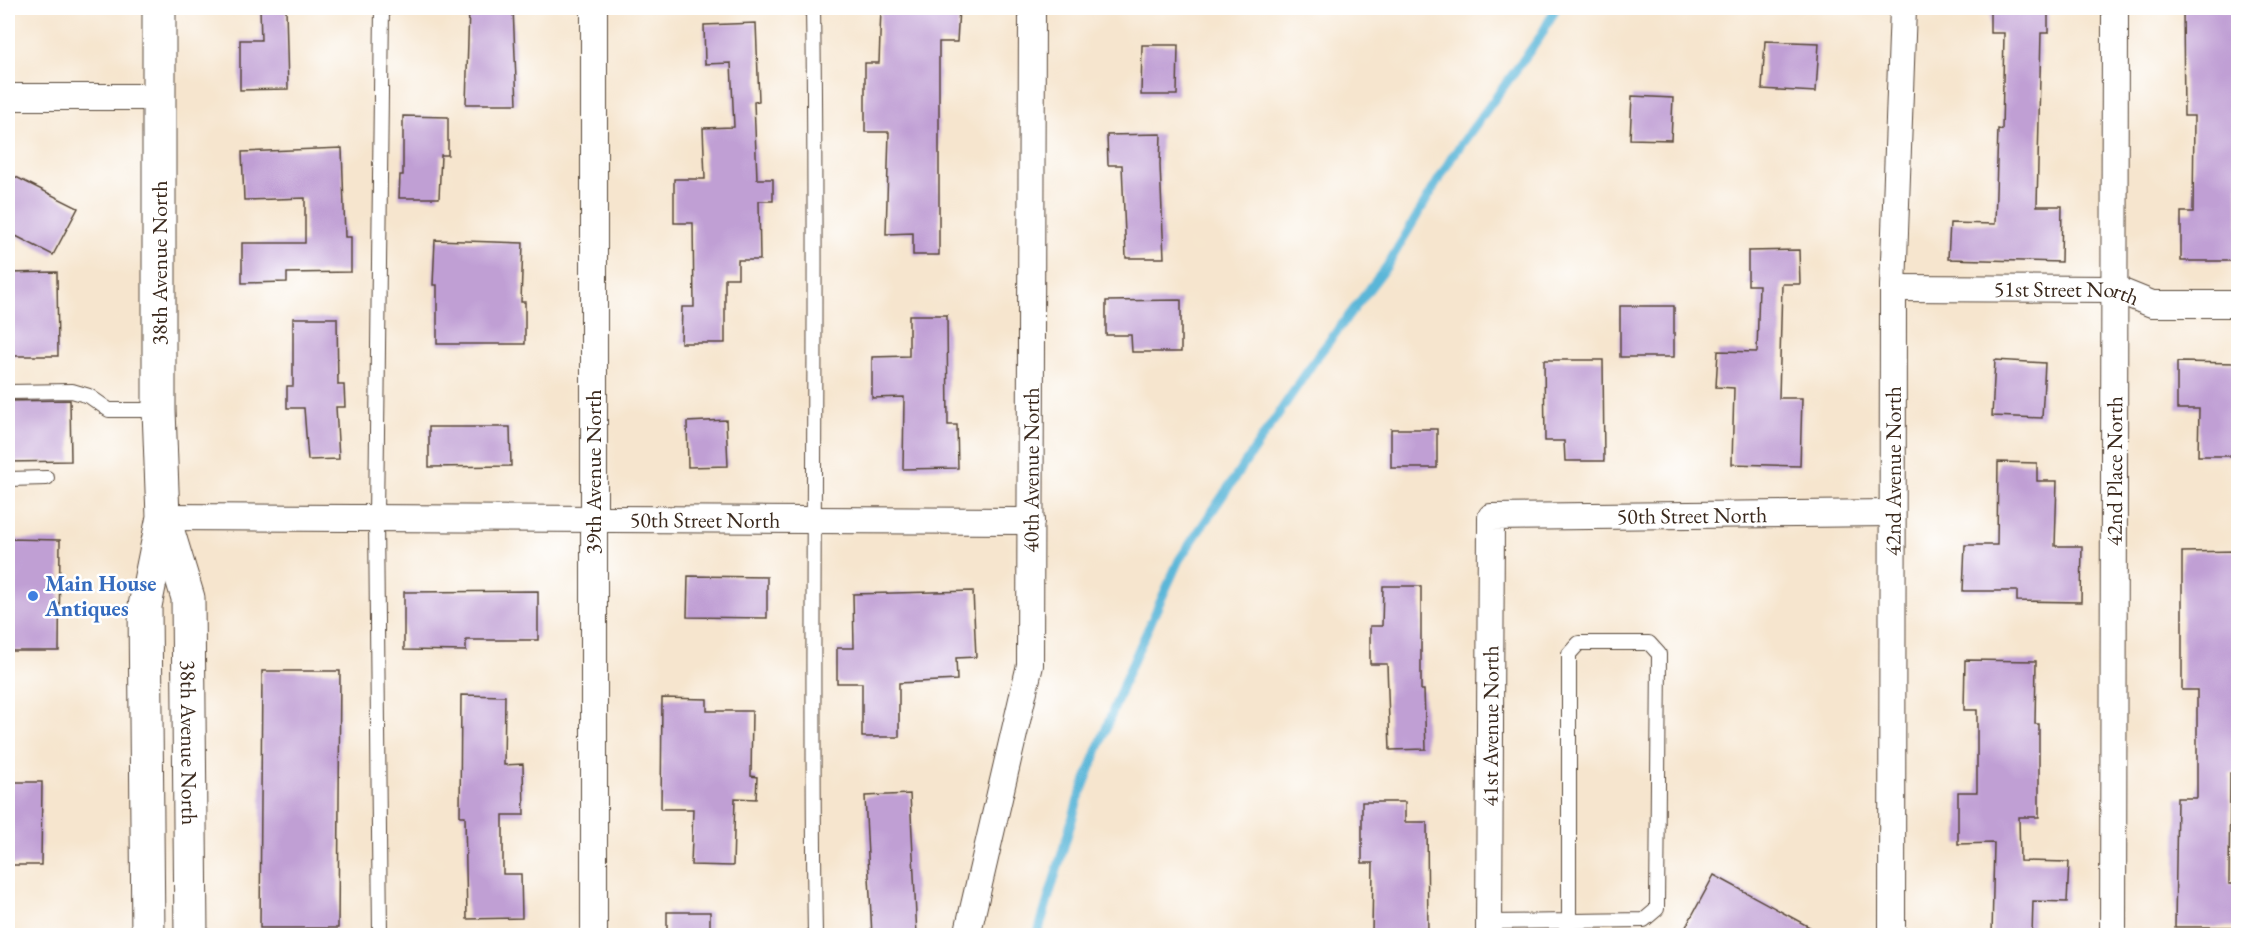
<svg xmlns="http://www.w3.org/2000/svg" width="2246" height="943" font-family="'EB Garamond',serif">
<rect width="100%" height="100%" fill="#fff"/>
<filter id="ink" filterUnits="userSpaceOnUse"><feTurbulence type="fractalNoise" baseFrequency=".0167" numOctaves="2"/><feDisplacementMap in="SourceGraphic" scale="12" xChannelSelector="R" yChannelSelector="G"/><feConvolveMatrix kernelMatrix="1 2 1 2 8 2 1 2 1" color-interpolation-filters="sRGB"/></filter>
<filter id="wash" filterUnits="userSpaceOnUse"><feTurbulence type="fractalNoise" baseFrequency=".008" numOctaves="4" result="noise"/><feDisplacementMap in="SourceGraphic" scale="24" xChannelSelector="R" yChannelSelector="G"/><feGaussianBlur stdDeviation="1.35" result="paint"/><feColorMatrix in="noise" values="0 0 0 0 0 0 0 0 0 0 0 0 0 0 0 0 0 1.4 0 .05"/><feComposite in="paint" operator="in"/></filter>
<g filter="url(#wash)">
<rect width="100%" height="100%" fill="#f6e5ce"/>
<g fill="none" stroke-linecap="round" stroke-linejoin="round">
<polyline stroke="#5ab6d8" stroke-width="9" points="1037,936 1078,800 1127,675 1179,560 1317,357 1387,266 1452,157 1540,37 1556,8"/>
</g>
<g id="blocks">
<g fill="#c09fd4">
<polygon points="260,8 286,8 288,89 240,90 240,40 261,40"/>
<polygon points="469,8 513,8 517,104 466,104"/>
<polygon points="881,8 959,8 957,42 939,42 939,255 913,255 913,233 886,234 889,132 865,132 865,63 879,63"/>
<polygon points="1990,8 2048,8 2048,33 2041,33 2037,206 2062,206 2061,262 1948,259 1950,223 1995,224 1998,129 2002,130 2004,33 1990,33"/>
<polygon points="2183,8 2221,8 2221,11 2238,11 2238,261 2181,261 2181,212 2193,212 2194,116 2184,116"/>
<polygon points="756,23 759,101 754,102 757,179 773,179 773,201 759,201 760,260 738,260 738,278 725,278 725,343 681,343 682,307 694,307 693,223 674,223 674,179 705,179 703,128 734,127 731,63 705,64 704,25"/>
<polygon points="1765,41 1819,43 1816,92 1762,89"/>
<polygon points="1142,45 1178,45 1177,95 1141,95"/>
<polygon points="1632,96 1673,98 1671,140 1630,139"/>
<polygon points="403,116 448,117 448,155 441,155 439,198 399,198 400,175 403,175"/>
<polygon points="1161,134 1160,165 1164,258 1126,258 1122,165 1108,165 1107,135"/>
<polygon points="342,148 345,237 351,237 351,272 287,273 287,282 242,283 242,243 305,243 305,198 244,200 242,152"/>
<polygon points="8,173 78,208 53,255 8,232"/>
<polygon points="435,240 523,243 521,302 525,302 525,344 437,344 437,285 433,285"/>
<polygon points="1799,250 1800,284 1782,284 1779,398 1802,398 1800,466 1732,464 1734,388 1716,387 1718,351 1757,352 1759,285 1748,285 1748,251"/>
<polygon points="57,272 58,356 8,356 8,273"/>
<polygon points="1181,300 1181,352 1132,352 1131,335 1106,335 1106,301"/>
<rect x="1620" y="306" width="54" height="51"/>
<polygon points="909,315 947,315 948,425 957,425 958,468 903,469 904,397 872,398 872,357 909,356"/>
<polygon points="293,318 337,318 338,385 344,385 345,407 336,407 339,459 308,460 304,408 287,408 287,386 293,386"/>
<polygon points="1544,360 1603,360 1604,461 1565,461 1564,441 1545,441"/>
<polygon points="1995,360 2045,363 2042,418 1992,416"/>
<polygon points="2177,362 2238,363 2238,456 2198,456 2199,409 2177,409"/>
<polygon points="70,400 71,461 8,462 8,401"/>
<polygon points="726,420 728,466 688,467 687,422"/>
<polygon points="429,427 510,427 511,466 429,467"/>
<rect x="1391" y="429" width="46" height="39"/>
<polygon points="1998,462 2037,463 2037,481 2057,481 2055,546 2082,546 2081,602 2017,601 2017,591 1963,591 1965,545 1997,545"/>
<polygon points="8,539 60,540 59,651 8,651"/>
<polygon points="2237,551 2238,751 2236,751 2236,773 2230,773 2229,884 2238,884 2238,927 2175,927 2177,798 2197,798 2197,690 2182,690 2182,552"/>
<polygon points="688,576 767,577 767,618 687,617"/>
<polygon points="1383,586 1421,586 1421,690 1424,690 1426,749 1390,750 1387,664 1370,664 1370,626 1382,626"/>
<polygon points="538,591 538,640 466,640 466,651 404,650 404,592"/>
<polygon points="973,591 976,657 956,658 957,680 899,683 899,737 862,737 862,683 837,683 837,648 854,648 853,594"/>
<polygon points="1965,660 2036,661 2035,724 2039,724 2039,817 2019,817 2020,861 2069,862 2067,902 2033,901 2032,936 1992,936 1994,843 1958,844 1958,792 1977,792 1977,710 1964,710"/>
<polygon points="262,671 340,671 338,928 260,928"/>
<polygon points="461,695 505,696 504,765 523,764 524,815 503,815 503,874 521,874 522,918 467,919 465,816 460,816"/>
<polygon points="662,698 707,699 707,711 752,711 751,776 757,777 756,799 735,798 733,866 691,865 693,809 661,809"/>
<polygon points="8,782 42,782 41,865 8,865"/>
<polygon points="910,794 917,936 872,936 865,796"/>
<polygon points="1362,802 1405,802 1405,822 1427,822 1428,936 1372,936 1373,863 1362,863"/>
<polygon points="1714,875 1826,936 1681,936"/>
<rect x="667" y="912" width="43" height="24"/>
</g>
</g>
</g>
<g filter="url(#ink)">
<use href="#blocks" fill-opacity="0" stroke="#574638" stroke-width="1.5"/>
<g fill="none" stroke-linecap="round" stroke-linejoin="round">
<g stroke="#574638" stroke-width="16">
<g id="lane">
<path d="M813,8C818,317 810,626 815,936"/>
<polyline points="8,392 72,391 89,396 109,410 159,410"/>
<polyline points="8,479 47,478"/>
<polyline points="1489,922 1644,920 1657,909 1659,654 1649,643 1579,643 1569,654 1569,921"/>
<polyline points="380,936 376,518 382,8"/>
</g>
</g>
<g stroke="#574638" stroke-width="28">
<g id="street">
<polyline points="594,8 594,936"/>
<polyline points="8,97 159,97"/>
<path id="s1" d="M1893,288L2115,289L2152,304H2238"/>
<path id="s2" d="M163,517L1031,521"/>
<path id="s3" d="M969,927L1030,665L1032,8"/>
<path id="s4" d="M1489,936L1491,517L1892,513"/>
<path id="s5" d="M1892,936L1893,288L1903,8"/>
<path id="s6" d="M2113,936L2115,8"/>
</g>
</g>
<g stroke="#574638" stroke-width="35">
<g id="secondary">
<path id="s7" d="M165,522L188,598L191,936"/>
<polyline points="148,936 145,606 163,517 159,410 159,8"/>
</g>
</g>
<use href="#lane" stroke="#fff" stroke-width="14"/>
<use href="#street" stroke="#fff" stroke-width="26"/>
<use href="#secondary" stroke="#fff" stroke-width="33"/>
</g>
</g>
<circle fill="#3f7fe0" stroke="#fff" stroke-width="2" cx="33" cy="596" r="6"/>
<g text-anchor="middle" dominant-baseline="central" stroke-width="5" stroke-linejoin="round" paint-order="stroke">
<g font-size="22" fill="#3b2a1e" stroke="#fff">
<text transform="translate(159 263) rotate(-90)">38th Avenue North</text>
<text stroke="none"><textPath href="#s1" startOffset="174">51st Street North</textPath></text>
<text stroke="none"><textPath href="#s3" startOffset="464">40th Avenue North</textPath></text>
<text stroke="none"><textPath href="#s5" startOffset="465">42nd Avenue North</textPath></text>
<text transform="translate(593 472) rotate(-90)">39th Avenue North</text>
<text stroke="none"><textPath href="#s6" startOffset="465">42nd Place North</textPath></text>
<text stroke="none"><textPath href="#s4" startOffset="620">50th Street North</textPath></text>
<text stroke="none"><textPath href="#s2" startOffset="542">50th Street North</textPath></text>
<text stroke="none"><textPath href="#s4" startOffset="210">41st Avenue North</textPath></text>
<text stroke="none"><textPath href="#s7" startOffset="224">38th Avenue North</textPath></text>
</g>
<g font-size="22" font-weight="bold" fill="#366cbe" stroke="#fff" text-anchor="start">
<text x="45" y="583">Main House<tspan x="45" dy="25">Antiques</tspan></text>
</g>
</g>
<rect width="2246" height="943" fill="none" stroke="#fff" stroke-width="30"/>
</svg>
